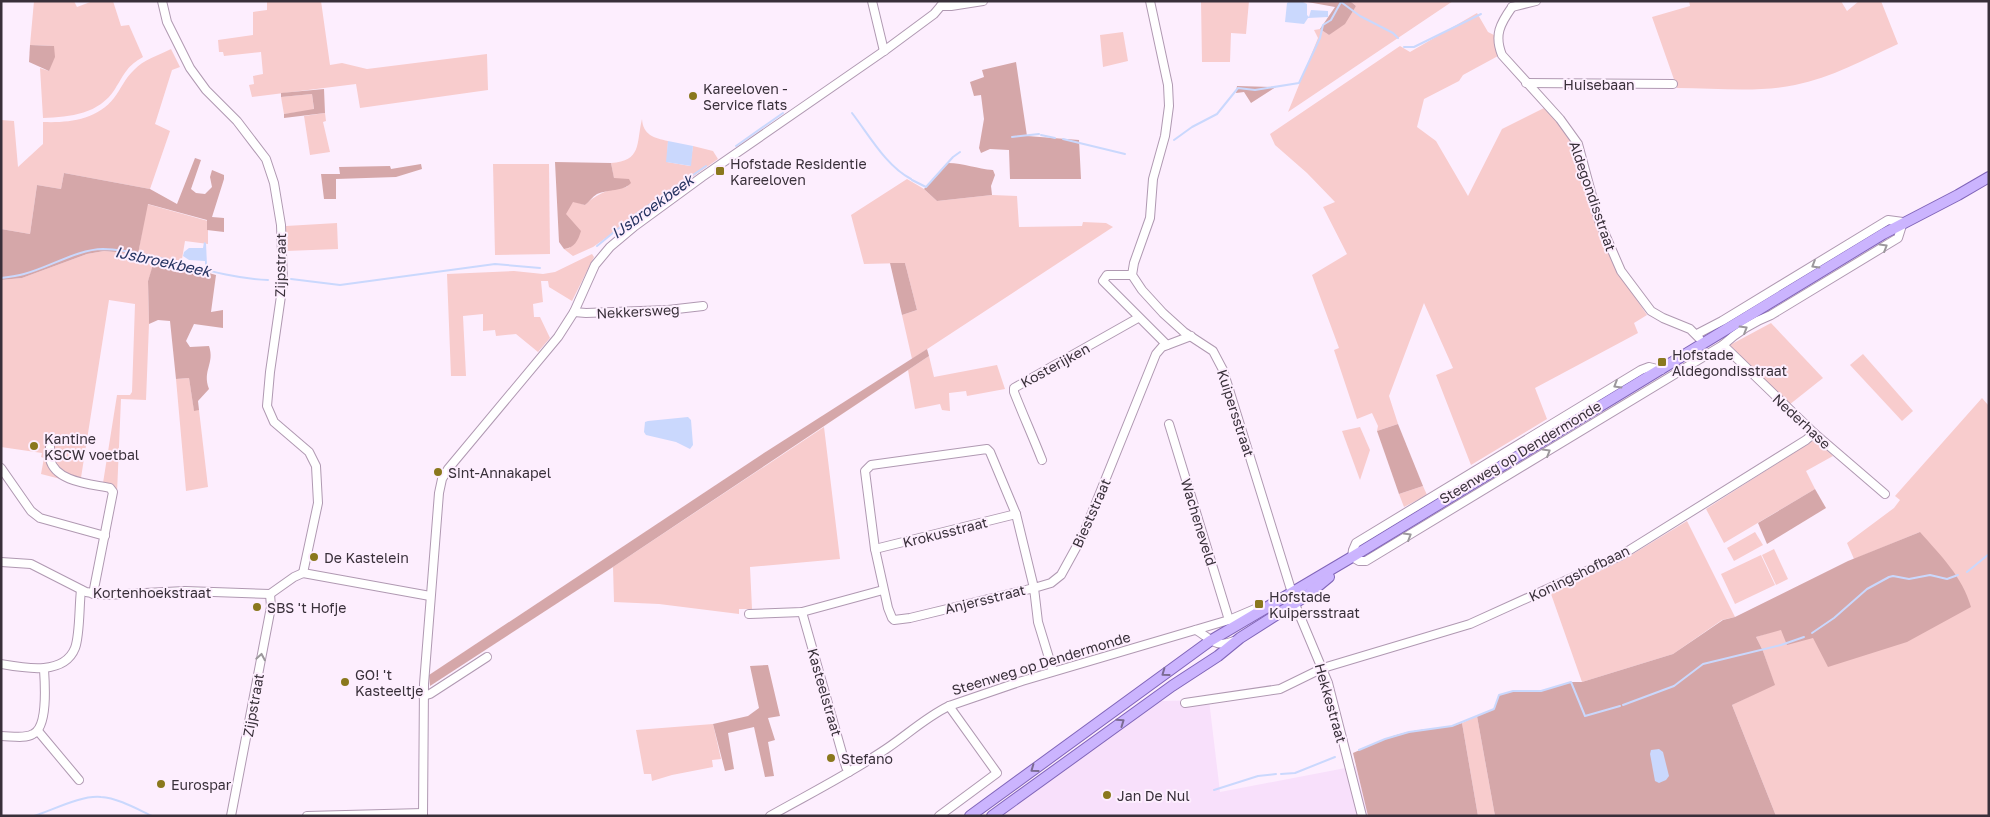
<svg xmlns="http://www.w3.org/2000/svg" width="1990" height="817" font-family="'Golos Text',sans-serif">
<rect width="100%" height="100%" fill="#fdeefe"/>
<polygon fill="#f8e0fb" points="1209,700 1220,792 1356,766 1368,816 1001,816 1160,701"/>
<g fill="#f8cccd">
<path d="M34,1H74L77,7L93,1H113L121,26L129,25L143,57C127,66 125,73 115,89C99,114 71,117 43,118L40,68L49,71L54,46L30,45Z"/>
<polygon points="267,1 321,1 330,65 342,63 367,69 487,54 488,90 360,108 356,84 252,97 249,85 254,84 253,76 263,74 261,52 224,56 223,52 219,52 218,40 253,35 253,12 267,10"/>
<polygon points="1201,1 1249,1 1246,34 1231,33 1230,62 1202,62"/>
<polygon points="1350,1 1453,1 1288,112 1318,38 1314,30 1320,29 1329,35 1356,6"/>
<path d="M1689,1H1841L1847,11L1859,1H1881L1898,44C1865,59 1831,78 1795,85C1757,93 1716,88 1677,88L1652,17L1690,6Z"/>
<polygon points="1477,13 1488,32 1494,35 1498,56 1463,75 1459,81 1424,99 1417,127 1436,141 1468,196 1502,129 1544,108 1558,123 1575,147 1601,238 1616,269 1647,315 1634,323 1638,333 1535,388 1547,419 1471,465 1436,375 1453,368 1424,303 1389,396 1398,424 1377,431 1378,426 1372,413 1357,419 1334,350 1339,348 1312,275 1347,254 1323,207 1335,202 1307,173 1275,145 1270,134 1400,46 1410,52"/>
<polygon points="1123,32 1128,61 1103,67 1100,35"/>
<path d="M171,49L180,67L172,70L155,124L170,131L150,189L64,173L61,189L37,185L30,234L1,229V120L14,121L18,167L43,144V122C68,123 97,120 114,98C121,89 125,78 134,70C143,60 159,55 171,49Z"/>
<polygon points="312,94 314,110 284,114 281,97"/>
<polygon points="325,113 326,121 323,122 330,152 310,155 304,116"/>
<path d="M642,119C643,135 654,138 668,141L667,162L690,166L693,146L713,151L718,159L593,247L573,256L564,249L570,248L565,214L573,201L585,205C599,192 608,190 627,187L629,179H614L611,163C642,161 636,144 642,119Z"/>
<polygon points="493,164 549,164 550,254 495,255"/>
<polygon points="907,179 924,189 937,201 992,195 1017,196 1019,227 1082,226 1083,222 1106,223 1113,227 912,359 902,315 917,310 905,263 864,264 851,215"/>
<polygon points="147,204 208,221 208,244 185,241 181,265 156,258 148,281 149,324 146,400 121,399 117,493 113,486 103,483 117,395 130,395 132,392 135,304 109,300 80,484 41,474 44,458 41,457 42,453 1,447 1,280 22,278 87,254 104,251 138,254"/>
<polygon points="337,223 338,249 286,251 286,226"/>
<polygon points="592,254 594,257 572,301 549,287 548,281 541,281 543,302 533,304 534,317 540,317 550,338 538,352 516,334 496,336 495,330 483,331 483,314 463,316 466,376 451,376 447,274 514,271 543,274 555,272"/>
<polygon points="1771,323 1823,378 1789,405 1730,345"/>
<polygon points="1863,354 1913,411 1902,421 1850,365"/>
<polygon points="929,356 934,377 997,365 1005,389 967,396 966,391 949,393 950,411 942,410 940,404 915,409 908,370"/>
<polygon points="189,378 194,410 199,410 208,487 186,491 176,379"/>
<polygon points="1982,398 1989,406 1989,816 1776,816 1732,705 1774,684 1763,651 1756,637 1781,629 1920,532 1854,559 1847,543 1894,508 1900,500 1895,496"/>
<polygon points="824,427 840,559 750,567 752,609 739,609 739,614 659,604 614,602 613,567"/>
<polygon points="1360,427 1370,450 1360,480 1342,431"/>
<polygon points="1812,441 1817,442 1833,456 1806,471 1815,489 1724,543 1706,509"/>
<polygon points="1423,486 1427,495 1404,507 1399,494"/>
<polygon points="1687,521 1735,617 1722,620 1673,654 1582,682 1551,594 1623,560"/>
<polygon points="1755,532 1763,545 1734,561 1727,548"/>
<polygon points="1774,549 1788,579 1776,585 1762,555"/>
<polygon points="1761,555 1775,585 1735,604 1721,574"/>
<polygon points="1477,716 1495,816 1478,816 1462,723"/>
<polygon points="713,724 721,759 712,760 713,767 672,775 652,781 651,774 644,774 636,730"/>
</g>
<g fill="#d5a7a9">
<polygon points="1302,1 1350,1 1356,6 1345,24 1329,35 1320,29 1335,7"/>
<polygon points="30,45 54,46 55,57 49,71 29,62"/>
<polygon points="1016,62 1027,136 1079,140 1081,179 1010,179 1009,150 990,149 981,153 979,148 984,119 981,95 974,96 970,82 984,77 982,70"/>
<polygon points="1237,86 1276,87 1251,103 1244,92 1236,93"/>
<polygon points="324,89 325,113 284,118 284,114 314,109 312,94 281,97 281,93"/>
<polygon points="195,158 201,160 191,189 196,193 205,194 212,187 210,177 212,170 224,175 224,179 212,217 224,218 224,232 207,230 207,220 148,204 138,254 104,251 87,254 22,278 1,280 1,229 30,234 37,185 61,189 64,173 150,189 177,204"/>
<path d="M555,162L611,163L614,178L629,179L631,183C623,192 608,189 597,194C592,197 589,202 585,205L573,202L566,214L581,231C578,241 574,248 564,249L559,242Z"/>
<path d="M948,163C964,163 977,169 993,170L995,175L991,186L992,195L937,201L924,189Z"/>
<polygon points="421,164 422,169 396,177 336,179 336,199 324,199 321,174 340,174 339,167 390,166 391,169"/>
<path d="M155,258L216,275L211,312L223,310V328L194,324L186,341L190,347L209,346C215,364 202,370 209,389L198,401L199,410L194,411L189,378L176,379L170,321L158,320L149,324L148,281Z"/>
<polygon points="890,263 905,263 917,310 902,315"/>
<polygon points="927,349 929,356 613,567 430,686 429,675 761,455"/>
<polygon points="1398,424 1423,486 1399,494 1377,431"/>
<polygon points="1815,489 1826,508 1767,544 1758,523"/>
<path d="M1920,532C1941,556 1962,576 1971,607L1907,642L1828,667L1813,638L1787,645L1781,630L1756,637L1763,651L1775,685L1732,705L1776,816H1495L1477,716L1494,709L1499,695L1513,691H1541L1571,682H1582L1673,654L1723,620L1735,617L1848,561Z"/>
<polygon points="768,665 780,716 768,718 775,740 768,742 774,776 765,777 754,727 728,733 734,769 725,771 713,724 748,716 759,708 750,666"/>
<path d="M1462,723L1478,816H1368L1353,753C1371,745 1389,736 1408,732C1426,728 1445,729 1462,723Z"/>
</g>
<g fill="#cad8fd">
<polygon points="1290,1 1303,2 1307,4 1307,15 1309,17 1311,10 1328,11 1328,17 1308,18 1304,24 1285,22 1287,3"/>
<polygon points="668,141 693,146 691,166 666,162"/>
<polygon points="204,242 206,243 207,265 205,265 205,261 189,260 183,256 184,252 189,248 203,248"/>
<polygon points="688,417 691,420 693,445 690,449 676,442 646,435 644,432 645,422 648,421"/>
<polygon points="1659,749 1663,752 1669,776 1666,780 1659,783 1655,781 1650,754 1651,750"/>
</g>
<g fill="none" stroke-linecap="round" stroke-linejoin="round">
<g stroke="#cad8fd" stroke-width="2">
<polyline points="1404,47 1414,47 1481,14"/>
<path d="M852,113C869,135 886,166 911,179"/>
<polyline points="1041,135 1055,138"/>
<polyline points="1012,137 1039,134"/>
<polyline points="1063,139 1125,154"/>
<polyline points="1174,140 1192,127 1217,114 1238,88 1255,90 1299,83 1320,38 1323,25 1331,20 1341,2 1360,16 1393,33 1398,38"/>
<polyline points="736,146 783,113"/>
<polyline points="912,180 926,187 953,157 960,152"/>
<polyline points="597,246 636,214 706,166"/>
<path d="M1,278C9,277 17,276 24,274C48,268 78,249 103,249C159,251 211,278 268,280"/>
<polyline points="291,279 340,285 495,264 540,268"/>
<polyline points="1967,572 1989,554"/>
<polyline points="1812,633 1834,618 1867,589 1889,577 1893,576 1909,579 1930,575 1947,579 1958,575"/>
<polyline points="1623,705 1674,686 1703,664 1781,645 1804,637"/>
<polyline points="1359,750 1385,739 1409,732 1452,726 1494,709 1499,695 1513,691 1541,691 1571,682 1585,716 1620,706"/>
<polyline points="1281,774 1295,773 1335,757"/>
<polyline points="1214,790 1258,776 1276,774"/>
<path d="M34,816C53,810 81,795 101,797C118,798 137,809 152,816"/>
</g>
<g stroke="#b099b2" stroke-width="10">
<g id="minor">
<polyline points="162,1 167,22 190,68 206,90 237,121 266,159 274,183 281,225 283,282 270,372 267,406 274,422 309,452 316,466 318,503 303,573"/>
<polyline points="872,1 884,51"/>
<polyline points="1150,1 1168,85 1169,106 1165,136 1153,179 1150,218 1134,263 1132,275 1142,290 1163,313 1184,332 1213,351 1223,370 1297,609 1328,683 1362,816"/>
<polyline points="941,6 951,6 983,1"/>
<path d="M1512,7C1500,24 1494,35 1502,55L1560,119L1578,144L1598,218L1621,271L1651,311L1663,318L1690,329L1699,338"/>
<polyline points="1512,7 1536,1"/>
<polyline points="1526,83 1673,84"/>
<polyline points="1132,275 1107,275 1103,281 1167,345"/>
<polyline points="574,312 586,313 668,310 703,306"/>
<polyline points="1723,345 1814,433 1885,494"/>
<path d="M1661,370L1649,367L1641,370L1356,543L1353,550L1352,557L1359,561H1366L1723,345C1737,332 1753,322 1771,315L1898,238L1903,222L1888,220L1722,321L1697,334"/>
<polyline points="1169,424 1229,620"/>
<path d="M50,447C50,451 49,456 50,459C55,482 91,484 110,488L113,492L93,594"/>
<path d="M1042,460C1033,437 1023,415 1014,392V388L1138,318"/>
<polyline points="1,468 31,511 40,518 105,536"/>
<polyline points="875,549 1016,514"/>
<polyline points="1,562 31,564 86,592 105,595 185,591 270,594 294,577 303,573"/>
<polyline points="303,573 430,596"/>
<polyline points="802,612 846,767 849,772"/>
<polyline points="749,614 802,612 883,590"/>
<path d="M1196,630C1210,638 1216,649 1234,641"/>
<path d="M1,664C24,668 64,676 75,648C80,635 79,606 81,590"/>
<polyline points="1053,671 1038,622 1034,588 1016,514 990,452 987,449 871,465 865,471 875,549 888,608 892,618 894,620 910,618 1034,588 1051,583 1061,575 1083,535 1156,354 1162,347 1191,336"/>
<polyline points="423,696 430,694 487,657"/>
<polyline points="1185,703 1280,689 1323,668 1470,624 1620,556 1806,440 1814,433"/>
<polyline points="38,731 79,780"/>
<path d="M1,736C11,736 25,739 33,734C48,727 45,684 44,669"/>
<polyline points="231,816 271,607 270,594"/>
<polyline points="307,816 423,813"/>
<polyline points="423,816 424,684 439,493 442,479 448,469 558,337 574,312 595,265 610,247 635,226 702,177 884,51 934,14 945,1"/>
<path d="M770,816C809,794 849,774 886,749C907,735 926,717 949,706L1022,681L1229,620L1262,606"/>
<polyline points="939,816 997,773 949,706"/>
</g>
</g>
<g stroke="#8165b9" stroke-width="12">
<g id="major">
<polyline points="970,816 1210,641 1352,557 1883,234 1958,195 1989,177"/>
<polyline points="992,816 1172,686 1218,656 1240,638 1306,596 1329,577"/>
</g>
</g>
<use href="#minor" stroke="#fff" stroke-width="8"/>
<use href="#major" stroke="#cbb4fe" stroke-width="10"/>
</g>
<defs><path id="oneway-chevron" d="M-2-3.5L2.5 0L-2 3.5" fill="none" stroke-width="1.6" stroke-linecap="round" stroke-linejoin="round" transform="scale(1.25)"/></defs>
<g stroke="#9c989c">
<use href="#oneway-chevron" transform="translate(1884 247) rotate(-31)"/>
<use href="#oneway-chevron" transform="translate(1815 265) rotate(149)"/>
<use href="#oneway-chevron" transform="translate(1744 329) rotate(-31)"/>
<use href="#oneway-chevron" transform="translate(1617 385) rotate(149)"/>
<use href="#oneway-chevron" transform="translate(1547 452) rotate(-31)"/>
<use href="#oneway-chevron" transform="translate(1408 536) rotate(-31)"/>
<use href="#oneway-chevron" transform="translate(261 657) rotate(-80)"/>
</g>
<g stroke="#7b6b92">
<use href="#oneway-chevron" transform="translate(1165 673) rotate(144)"/>
<use href="#oneway-chevron" transform="translate(1121 722) rotate(-35)"/>
<use href="#oneway-chevron" transform="translate(1034 769) rotate(144)"/>
</g>
<g fill="#8a781d" stroke="#fdeefe" stroke-width="2">
<circle cx="693" cy="96" r="5"/>
<rect x="715" y="166" width="10" height="10" rx="2.5"/>
<rect x="1657" y="357" width="10" height="10" rx="2.5"/>
<circle cx="34" cy="446" r="5"/>
<circle cx="438" cy="472" r="5"/>
<circle cx="314" cy="557" r="5"/>
<rect x="1254" y="599" width="10" height="10" rx="2.5"/>
<circle cx="257" cy="607" r="5"/>
<circle cx="345" cy="682" r="5"/>
<circle cx="831" cy="758" r="5"/>
<circle cx="161" cy="784" r="5"/>
<circle cx="1107" cy="795" r="5"/>
</g>
<g text-anchor="middle" dominant-baseline="central" stroke-width="4" stroke-linejoin="round" paint-order="stroke">
<g font-size="14" fill="#39303a" stroke="#fdeefe">
<text x="1599" y="84">Huisebaan</text>
<text transform="translate(1593 196) rotate(71)">Aldegondisstraat</text>
<text transform="translate(280 265) rotate(-89)">Zijpstraat</text>
<text transform="translate(638 311) rotate(-3)">Nekkersweg</text>
<text transform="translate(1055 365) rotate(-29)">Kosterijken</text>
<text transform="translate(1236 413) rotate(72)">Kuipersstraat</text>
<text transform="translate(1802 421) rotate(43)">Nederhase</text>
<text transform="translate(1520 452) rotate(-31)">Steenweg op Dendermonde</text>
<text transform="translate(1091 513) rotate(-66)">Bieststraat</text>
<text transform="translate(1199 522) rotate(73)">Wacheneveld</text>
<text transform="translate(945 532) rotate(-14)">Krokusstraat</text>
<text transform="translate(1579 573) rotate(-26)">Koningshofbaan</text>
<text x="152" y="592">Kortenhoekstraat</text>
<text transform="translate(985 599) rotate(-14)">Anjersstraat</text>
<text transform="translate(1041 663) rotate(-17)">Steenweg op Dendermonde</text>
<text transform="translate(825 692) rotate(74)">Kasteelstraat</text>
<text transform="translate(1331 703) rotate(74)">Hekkestraat</text>
<text transform="translate(253 705) rotate(-80)">Zijpstraat</text>
</g>
<g font-size="14" fill="#39303a" stroke="#fdeefe" text-anchor="start">
<text x="703" y="88">Kareeloven -<tspan x="703" dy="16">Service flats</tspan></text>
<text x="730" y="163">Hofstade Residentie<tspan x="730" dy="16">Kareeloven</tspan></text>
<text x="1672" y="354">Hofstade<tspan x="1672" dy="16">Aldegondisstraat</tspan></text>
<text x="44" y="438">Kantine<tspan x="44" dy="16">KSCW voetbal</tspan></text>
<text x="448" y="472">Sint-Annakapel</text>
<text x="324" y="557">De Kastelein</text>
<text x="1269" y="596">Hofstade<tspan x="1269" dy="16">Kuipersstraat</tspan></text>
<text x="267" y="607">SBS 't Hofje</text>
<text x="355" y="674">GO! 't<tspan x="355" dy="16">Kasteeltje</tspan></text>
<text x="841" y="758">Stefano</text>
<text x="171" y="784">Eurospar</text>
<text x="1117" y="795">Jan De Nul</text>
</g>
<g font-size="15" font-style="italic" fill="#243260" stroke="#fdeefe">
<text transform="translate(652 206) rotate(-36)">IJsbroekbeek</text>
<text transform="translate(163 261) rotate(12)">IJsbroekbeek</text>
</g>
</g>
<rect width="1990" height="817" fill="none" stroke="#39303a" stroke-width="5"/>
</svg>
